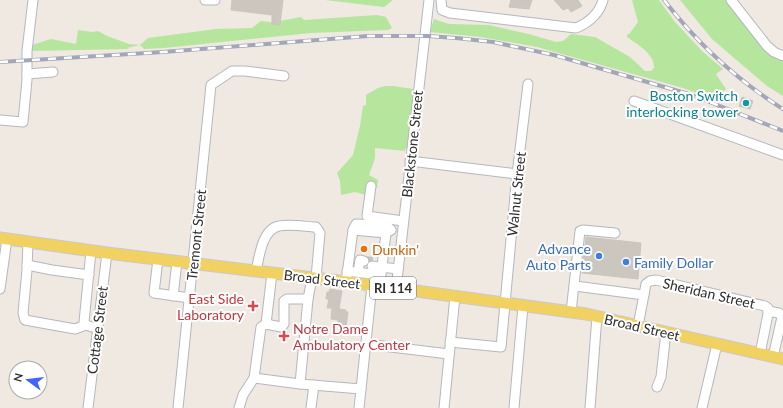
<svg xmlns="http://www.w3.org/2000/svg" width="783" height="408" font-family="Lato,sans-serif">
<rect width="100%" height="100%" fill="#efe9e1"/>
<g fill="#b6e59e">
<polygon points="325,0 393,0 384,7"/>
<path d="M632,0H659L675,22L702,51L723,69L716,74L726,89L722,93L719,101L683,88L537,47L481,37L430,32L434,19L449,24L488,25L529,34L556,42L563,41L571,34L595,37L630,57L645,71H651L654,68C655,54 637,44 627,37V35L630,33L638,22Z"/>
<polygon points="680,0 734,0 772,45 783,52 783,96 767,86 712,39"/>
<polygon points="377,15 386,17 392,28 388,30 311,33 164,48 144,49 140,45 127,48 129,49 31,51 32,45 51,39 76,44 78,30 92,32 98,31 107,36 129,44 140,45 148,38 216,29 252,28 261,21 278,23 280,21 301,17 304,20"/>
<polygon points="385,86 393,86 420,90 414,147 405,149 405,151 375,148 375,158 369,175 378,180 377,188 366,195 355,192 341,195 340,181 337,173 353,155 360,126 363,106 366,105 366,95 378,88"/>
</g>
<g fill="#cbc7bf" stroke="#cbc5ba">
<polygon points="232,0 283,0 280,25 272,24 272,15 231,10"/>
<polygon points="511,0 532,0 529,9 509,7"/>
<polygon points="554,0 578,0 582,6 571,12 568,8 563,10"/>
<polygon points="742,97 753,101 750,109 739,106"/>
<polygon points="586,237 641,243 638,279 582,273"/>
<polygon points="330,289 342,291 339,309 346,310 346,312 348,312 346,327 337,326 338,320 331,319 332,308 327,308 329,299 326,299 327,292 329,292"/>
</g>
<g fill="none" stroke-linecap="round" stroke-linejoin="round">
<polyline stroke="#c8c4bd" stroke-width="9" stroke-dasharray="9 4.5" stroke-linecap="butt" points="364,261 373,261"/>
<g stroke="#b4b7c1" stroke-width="11">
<g id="minor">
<polyline points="205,0 215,0"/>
<path d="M441,0L442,10L450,13L576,28C588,23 599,14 603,0"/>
<polyline points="731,0 767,46 774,52 783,56"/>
<polyline points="27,74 53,72"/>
<polyline points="634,101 783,155"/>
<polyline points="0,120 23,122 27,80 27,51 33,0"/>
<polyline points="410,161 517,174"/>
<polyline points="371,186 367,216 403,221"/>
<polyline points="353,230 386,233 391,230"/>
<polyline points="28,242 27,270 23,313 25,320 75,329 86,325"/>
<polyline points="91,251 84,322 86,325 92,327"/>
<polyline points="158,259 154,293 190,298"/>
<polyline points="27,265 52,270 89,275"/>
<polyline points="372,266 398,269"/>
<path d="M256,271C259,258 262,229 279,226C288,224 303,226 313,227H316L320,233L316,278"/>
<polyline points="347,271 381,275 386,233"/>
<polyline points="358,272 360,260 364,261"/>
<polyline points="312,278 308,299 287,299 284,301 284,324 281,327 266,324 261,327 254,378 300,384 361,389"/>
<polyline points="346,282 353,230 356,224 386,225 391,230"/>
<polyline points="575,286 644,295"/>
<polyline points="0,289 7,239"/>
<polyline points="396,289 429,0"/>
<polyline points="173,296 177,262"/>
<polyline points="768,311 779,313 782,317 773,357"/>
<polyline points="571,312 580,231 583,230 615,233"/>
<polyline points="266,324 272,273"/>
<polyline points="638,326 646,284 650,281 656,280 765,306 768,308 768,314 760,354"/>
<polyline points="450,342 501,347 517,174 528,84"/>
<polyline points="366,344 449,354"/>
<polyline points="300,384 308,299"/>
<polyline points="657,387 661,377 666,332"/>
<polyline points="88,408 107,253"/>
<polyline points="178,408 211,85 232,71 245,71 284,76"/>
<polyline points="239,408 243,395 254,378"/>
<polyline points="311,408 314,385"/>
<polyline points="359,408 372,285"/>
<polyline points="444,408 455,296"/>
<polyline points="514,408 523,306"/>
<polyline points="590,408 597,316"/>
<polyline points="702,408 717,344"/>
</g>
</g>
<g stroke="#c9c9c9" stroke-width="13">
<polyline id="major" points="0,238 107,253 372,285 586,314 783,359"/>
</g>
<use href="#minor" stroke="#fff" stroke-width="9"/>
<use href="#major" stroke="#f2d163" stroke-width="11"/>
<g stroke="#a3a6b8" stroke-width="4">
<g id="rail">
<path d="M664,0C697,43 737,80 783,109"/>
<polyline points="0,62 163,52 368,36 427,36 456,38 493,42 554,55 692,95 783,131"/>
</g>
</g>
<use href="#rail" stroke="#fff" stroke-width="2.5" stroke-dasharray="8" stroke-linecap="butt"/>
</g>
<circle fill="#0f9aa8" stroke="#fff" stroke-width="1.5" cx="746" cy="103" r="4"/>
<circle fill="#e8710a" stroke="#fff" stroke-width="1.5" cx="364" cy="249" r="4"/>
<g fill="#3f7fe0" stroke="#fff" stroke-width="1.5">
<circle cx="599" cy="256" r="4"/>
<circle cx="626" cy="262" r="4"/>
</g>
<g fill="#e0444e" stroke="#fff" stroke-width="1.5">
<path d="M251 300h4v4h4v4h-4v4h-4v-4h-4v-4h4z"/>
<path d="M282 330h4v4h4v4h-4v4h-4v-4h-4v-4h4z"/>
</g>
<g text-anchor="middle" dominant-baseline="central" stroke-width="4" stroke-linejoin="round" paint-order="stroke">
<rect fill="#fff" stroke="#6d6d6d" stroke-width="1" x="370" y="277" width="46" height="22" rx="3"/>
<g font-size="13" font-weight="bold" fill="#2e2e2e">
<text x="393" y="288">RI 114</text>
</g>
<g font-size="14" fill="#0d838f" stroke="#fff" text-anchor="end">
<text x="738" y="95">Boston Switch<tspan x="738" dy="16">interlocking tower</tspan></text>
</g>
<g font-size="14" fill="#2e2e2e" stroke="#fff">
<text transform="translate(412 144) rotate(-84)">Blackstone Street</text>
<text transform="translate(516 194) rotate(-84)">Walnut Street</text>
<text transform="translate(196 235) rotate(-84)">Tremont Street</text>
<text transform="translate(322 279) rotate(7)">Broad Street</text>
<text transform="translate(709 293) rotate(13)">Sheridan Street</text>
<text transform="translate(642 327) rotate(13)">Broad Street</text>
<text transform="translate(97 330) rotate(-83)">Cottage Street</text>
</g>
<g font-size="14" fill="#366cbe" stroke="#fff" text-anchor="end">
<text x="591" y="248">Advance<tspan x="591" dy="16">Auto Parts</tspan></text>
<text x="634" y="262" text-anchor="start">Family Dollar</text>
</g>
<g font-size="14" fill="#c56008" stroke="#fff" text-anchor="start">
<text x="372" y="249">Dunkin'</text>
</g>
<g font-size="14" fill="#be3a42" stroke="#fff" text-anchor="end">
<text x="244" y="298">East Side<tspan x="244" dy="16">Laboratory</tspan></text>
<text x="293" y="328" text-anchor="start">Notre Dame<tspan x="293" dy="16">Ambulatory Center</tspan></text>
</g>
</g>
<g transform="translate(28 380) rotate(285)"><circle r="19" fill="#ffffff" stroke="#ababab"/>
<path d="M0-3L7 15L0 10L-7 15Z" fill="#4264fb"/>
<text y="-6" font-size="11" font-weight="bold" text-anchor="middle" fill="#2e2e2e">N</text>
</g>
</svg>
